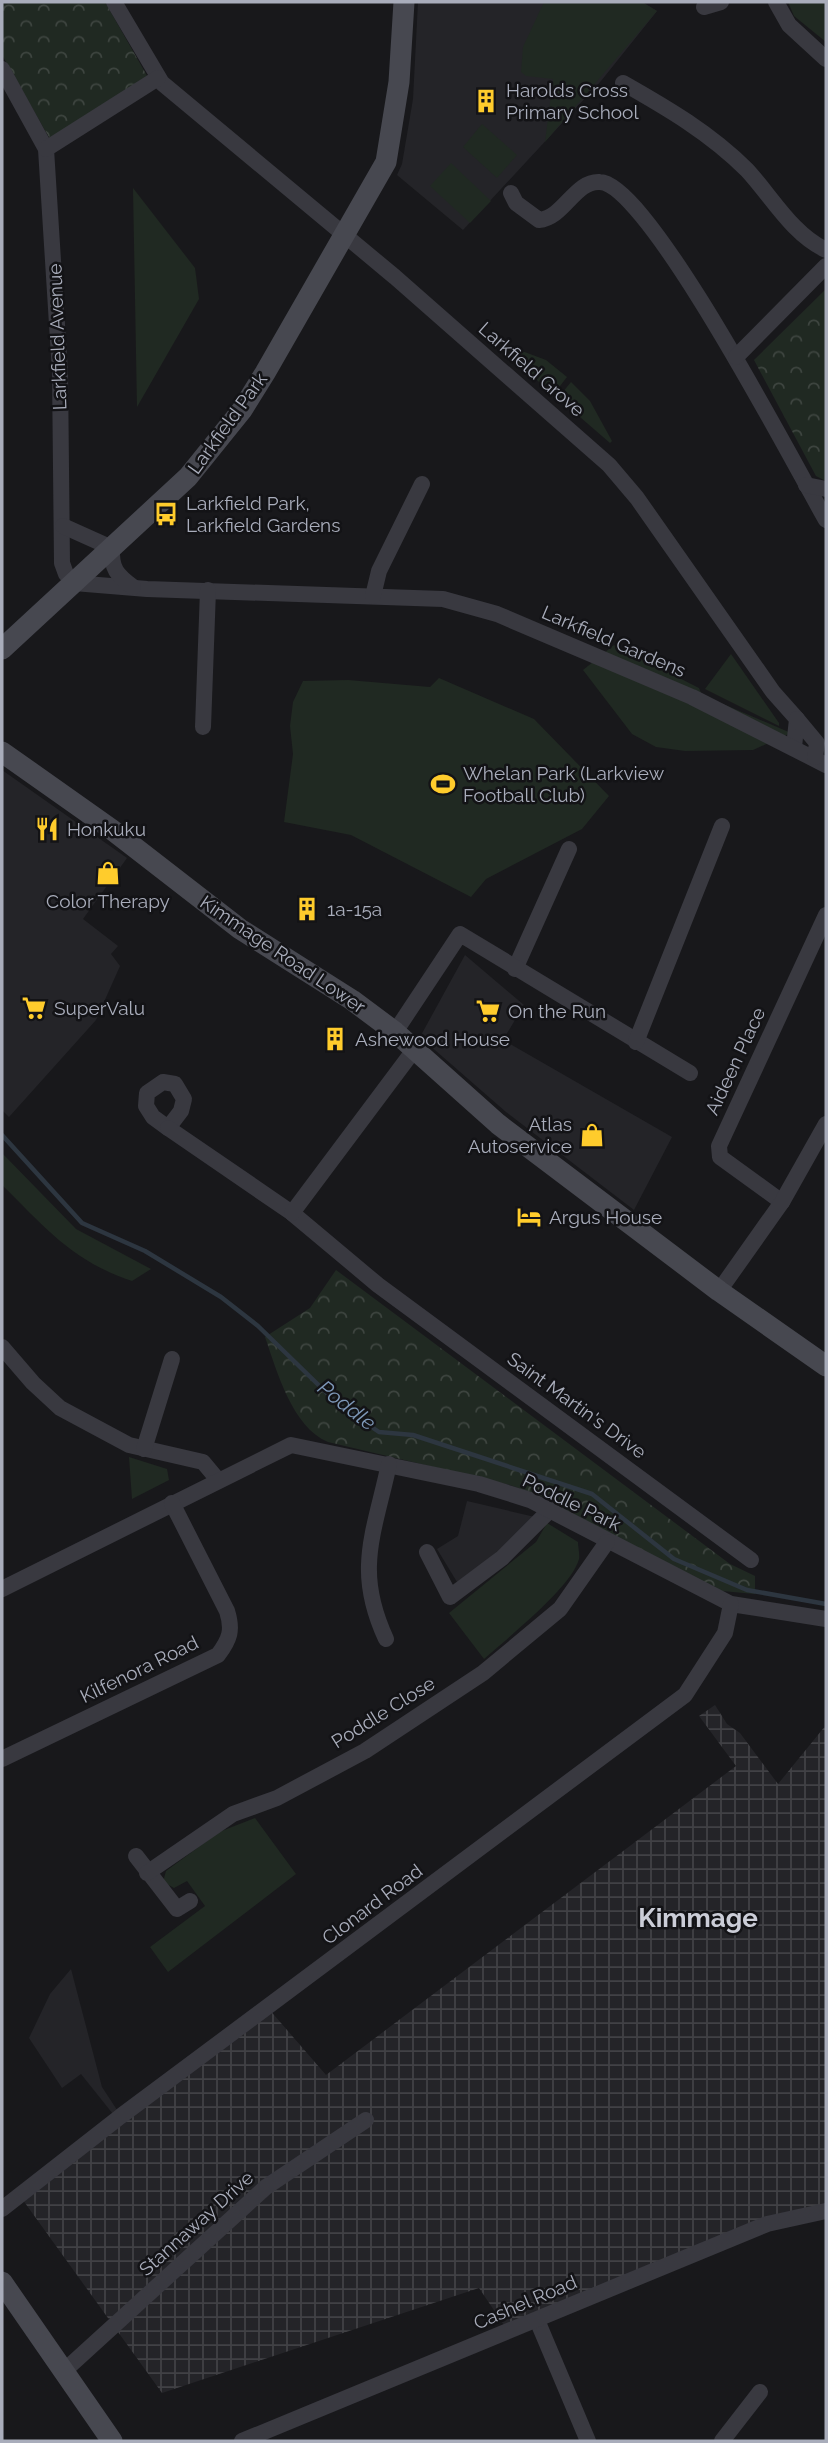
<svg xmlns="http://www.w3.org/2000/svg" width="828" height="2443" font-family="Raleway,sans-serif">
<defs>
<pattern id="industrial-grid" width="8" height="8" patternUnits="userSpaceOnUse" patternTransform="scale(1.75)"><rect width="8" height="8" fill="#242428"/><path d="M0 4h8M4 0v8" fill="none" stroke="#414145"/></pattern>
<pattern id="forest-crowns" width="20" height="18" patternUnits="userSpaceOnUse" patternTransform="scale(1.75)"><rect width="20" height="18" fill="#202922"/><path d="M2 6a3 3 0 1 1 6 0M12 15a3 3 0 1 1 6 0" fill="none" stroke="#3e4540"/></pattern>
</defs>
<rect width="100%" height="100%" fill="#18181b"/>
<g fill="#242428">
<polygon points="418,2 642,2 657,11 601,81 463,230 397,175 402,164 413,99"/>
<polygon points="2,770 127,858 83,919 118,946 111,954 120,966 96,1020 9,1117 2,1110"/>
<polygon points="465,955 524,1005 503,1040 672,1137 634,1210 506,1112 420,1037"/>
<polygon points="467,1501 535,1517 479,1568 457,1582 437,1549 458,1536"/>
<polygon points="71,1969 102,2087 121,2116 117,2119 81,2074 62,2088 29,2038 50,1994"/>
</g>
<polygon fill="url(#industrial-grid)" points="715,1705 727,1724 740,1733 778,1784 826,1725 826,2211 816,2212 508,2331 479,2288 162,2393 20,2196 268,2008 326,2075 736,1766 699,1716"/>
<g fill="#202922">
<polygon points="544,2 642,2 657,11 545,142 553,79 526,76 521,72 523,47"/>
<polygon points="788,2 826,2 826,42 794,16"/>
<polygon points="482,124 517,155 497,178 463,147"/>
<polygon points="451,163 491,201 470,223 430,186"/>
<polygon points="133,188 195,268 199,299 137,407"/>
<polygon points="495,341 546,360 567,377 553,395"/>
<polygon points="571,382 590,401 612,441 610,443 558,398"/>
<polygon points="614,645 699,688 702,695 791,733 753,750 685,751 656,747 632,734 583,670"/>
<polygon points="731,654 779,723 779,726 705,689"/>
<polygon points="439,678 534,719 609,796 582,829 486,879 471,897 351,835 284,822 293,754 290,726 293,702 303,681 348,680 430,687"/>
<path d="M2,1153L76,1229L151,1269L132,1281C72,1261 46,1228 2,1185Z"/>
<polygon points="129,1457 167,1469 169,1480 132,1499"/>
<path d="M547,1523L578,1542C578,1547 580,1555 579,1559C572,1587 506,1639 484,1659L449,1613L536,1542Z"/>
<polygon points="255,1818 296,1874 168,1972 150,1947 205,1906 187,1881 174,1888 163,1882 166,1871 219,1832"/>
</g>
<g fill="url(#forest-crowns)">
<polygon points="2,2 105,2 150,81 50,139 2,55"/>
<polygon points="826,289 826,481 816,476 754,360"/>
<path d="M336,1270L730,1564L755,1576V1594L701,1589L661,1570L548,1499L510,1485L328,1442C292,1427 277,1371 265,1337L310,1308Z"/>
</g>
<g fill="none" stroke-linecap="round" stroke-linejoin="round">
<polyline stroke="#2d3640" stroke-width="4.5" points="2,1135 82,1223 145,1251 221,1297 258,1326 338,1404 379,1432 413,1435 592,1494 674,1559 747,1590 826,1604"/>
<g stroke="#393940" stroke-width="16">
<polyline points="114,2 162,83 395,277 609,465 637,498 773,692 797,719 794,747"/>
<polyline points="776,2 789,25 826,59"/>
<polyline points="704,7 721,2"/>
<polyline points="2,69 46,149 60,372 62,563 66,574 74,583 147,589 443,599 497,614 692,697 826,765"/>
<path d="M623,83C667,108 710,133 747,170C772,197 792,234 826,250"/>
<polyline points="46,149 158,78"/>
<path d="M511,193L516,203L539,220C564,218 575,180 600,182C649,184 796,468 826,520"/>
<polyline points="736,357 826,266"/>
<polyline points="806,485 826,489"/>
<path d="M63,526L112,548C111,569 117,575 133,587"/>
<polyline points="373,596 379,571 422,484"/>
<polyline points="797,719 817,743 815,757"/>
<polyline points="203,727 208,590"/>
<polyline points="515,969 569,849"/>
<polyline points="395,1032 460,934 690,1073"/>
<polyline points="636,1042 722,826"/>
<polygon points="163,1082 175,1084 184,1099 181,1111 168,1128 153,1117 146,1106 147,1093"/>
<polyline points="168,1128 292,1213 378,1285 751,1560"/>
<polyline points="782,1202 720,1157 719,1146 826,915"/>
<polyline points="292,1213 414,1050"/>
<polyline points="719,1291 782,1202 826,1124"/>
<polyline points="2,1347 33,1383 60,1408 129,1445 203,1462 218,1480"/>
<polyline points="144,1449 172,1359"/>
<polyline points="427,1552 450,1597 502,1558 550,1510"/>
<polyline points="2,1589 291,1445 479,1484 530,1500 731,1604 826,1619"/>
<path d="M386,1639C354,1570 374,1534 389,1464"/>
<path d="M2,1759L218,1655C230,1639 233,1630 227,1611L172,1503"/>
<polyline points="136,1856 177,1909 190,1901"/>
<polyline points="147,1873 233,1814 277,1798 365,1751 483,1673 560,1609 607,1542"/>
<polyline points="2,2209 121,2116 685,1695 725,1633 731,1604"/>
<polyline points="537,2320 588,2441"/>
<polyline points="64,2371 266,2187 366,2120"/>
<polyline points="242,2441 767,2224 826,2211"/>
<polyline points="722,2441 760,2392"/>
</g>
<g stroke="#474850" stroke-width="21">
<polyline points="2,649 188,477 242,410 265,373 386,162 399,82 404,2"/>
<polyline points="2,752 111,829 240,929 352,1000 395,1032 498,1124 719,1291 826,1366"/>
<polyline points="2,2282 112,2441"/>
</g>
</g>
<defs>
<g id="building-bare" transform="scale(1.89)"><path d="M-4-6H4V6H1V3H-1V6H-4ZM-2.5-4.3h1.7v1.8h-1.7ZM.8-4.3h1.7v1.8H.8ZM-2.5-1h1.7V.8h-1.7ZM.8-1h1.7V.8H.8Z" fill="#ffcc2c" stroke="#131316" stroke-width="2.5" paint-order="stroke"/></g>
<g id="bus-bare" transform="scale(1.89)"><path d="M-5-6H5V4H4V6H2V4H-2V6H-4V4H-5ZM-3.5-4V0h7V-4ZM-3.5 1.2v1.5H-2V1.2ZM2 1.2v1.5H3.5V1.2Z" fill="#ffcc2c" stroke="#131316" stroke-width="2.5" paint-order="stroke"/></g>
<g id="stadium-bare" transform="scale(1.89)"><path d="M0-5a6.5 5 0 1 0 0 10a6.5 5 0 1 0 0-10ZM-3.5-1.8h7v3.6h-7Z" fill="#ffcc2c" stroke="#131316" stroke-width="2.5" paint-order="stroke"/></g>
<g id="restaurant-bare" transform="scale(1.89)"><path d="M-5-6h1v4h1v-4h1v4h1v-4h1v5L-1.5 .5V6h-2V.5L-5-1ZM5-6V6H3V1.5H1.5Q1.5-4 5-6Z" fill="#ffcc2c" stroke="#131316" stroke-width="2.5" paint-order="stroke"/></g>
<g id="shop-bare" transform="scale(1.89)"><path d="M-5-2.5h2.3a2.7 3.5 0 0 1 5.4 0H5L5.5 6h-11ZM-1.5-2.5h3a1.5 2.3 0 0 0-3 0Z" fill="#ffcc2c" stroke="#131316" stroke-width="2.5" paint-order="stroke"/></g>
<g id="supermarket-bare" transform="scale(1.89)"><path d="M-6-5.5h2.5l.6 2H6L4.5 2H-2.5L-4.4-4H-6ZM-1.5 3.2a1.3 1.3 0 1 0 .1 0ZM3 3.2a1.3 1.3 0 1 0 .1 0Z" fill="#ffcc2c" stroke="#131316" stroke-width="2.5" paint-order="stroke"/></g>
<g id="hotel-bare" transform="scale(1.89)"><path d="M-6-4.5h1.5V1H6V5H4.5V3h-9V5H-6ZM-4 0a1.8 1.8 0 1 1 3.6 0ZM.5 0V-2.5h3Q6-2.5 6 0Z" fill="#ffcc2c" stroke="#131316" stroke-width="2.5" paint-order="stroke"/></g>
</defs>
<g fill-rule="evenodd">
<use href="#building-bare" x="486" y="101"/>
<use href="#bus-bare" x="166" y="514"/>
<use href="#stadium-bare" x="443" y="784"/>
<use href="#restaurant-bare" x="47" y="829"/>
<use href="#shop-bare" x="108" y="873"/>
<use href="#building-bare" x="307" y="909"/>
<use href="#supermarket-bare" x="34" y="1008"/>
<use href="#supermarket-bare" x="488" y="1011"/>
<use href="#building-bare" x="335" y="1039"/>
<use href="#shop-bare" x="592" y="1135"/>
<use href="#hotel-bare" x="529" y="1217"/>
</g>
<g text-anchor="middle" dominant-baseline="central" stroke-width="5" stroke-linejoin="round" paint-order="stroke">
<g font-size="19" fill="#a9adbb" stroke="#131316" text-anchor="start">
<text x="506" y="90">Harolds Cross<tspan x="506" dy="22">Primary School</tspan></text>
<text x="186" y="503">Larkfield Park,<tspan x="186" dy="22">Larkfield Gardens</tspan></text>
<text x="463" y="773">Whelan Park (Larkview<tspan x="463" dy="22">Football Club)</tspan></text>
<text x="67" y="829">Honkuku</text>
<text x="108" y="901" text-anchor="middle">Color Therapy</text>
<text x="327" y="909">1a-15a</text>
<text x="54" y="1008">SuperValu</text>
<text x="508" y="1011">On the Run</text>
<text x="355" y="1039">Ashewood House</text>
<text x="572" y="1124" text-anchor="end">Atlas<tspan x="572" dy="22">Autoservice</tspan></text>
<text x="549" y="1217">Argus House</text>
</g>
<g font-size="19" fill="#a9adbb" stroke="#131316">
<text transform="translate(57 337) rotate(-92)">Larkfield Avenue</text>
<text transform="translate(532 369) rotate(41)">Larkfield Grove</text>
<text transform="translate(227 423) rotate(-54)">Larkfield Park</text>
<text transform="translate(614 641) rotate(23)">Larkfield Gardens</text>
<text transform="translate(283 954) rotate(34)">Kimmage Road Lower</text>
<text transform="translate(735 1061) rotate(-65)">Aideen Place</text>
<text transform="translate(577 1405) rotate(36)">Saint Martin's Drive</text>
<text transform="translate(572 1502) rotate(26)">Poddle Park</text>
<text transform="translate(139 1669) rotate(-26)">Kilfenora Road</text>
<text transform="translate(383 1712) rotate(-32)">Poddle Close</text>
<text transform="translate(372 1904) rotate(-37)">Clonard Road</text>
<text transform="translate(196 2223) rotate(-42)">Stannaway Drive</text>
<text transform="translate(525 2302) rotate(-23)">Cashel Road</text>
</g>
<g font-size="21" font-style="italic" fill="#7e98b8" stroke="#131316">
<text transform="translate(347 1405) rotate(38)">Poddle</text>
</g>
<g font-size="26" font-weight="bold" fill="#cbcdd7" stroke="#131316">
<text x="698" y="1918">Kimmage</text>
</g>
</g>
<rect width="828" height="2443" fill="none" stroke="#a9adbb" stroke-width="7"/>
</svg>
